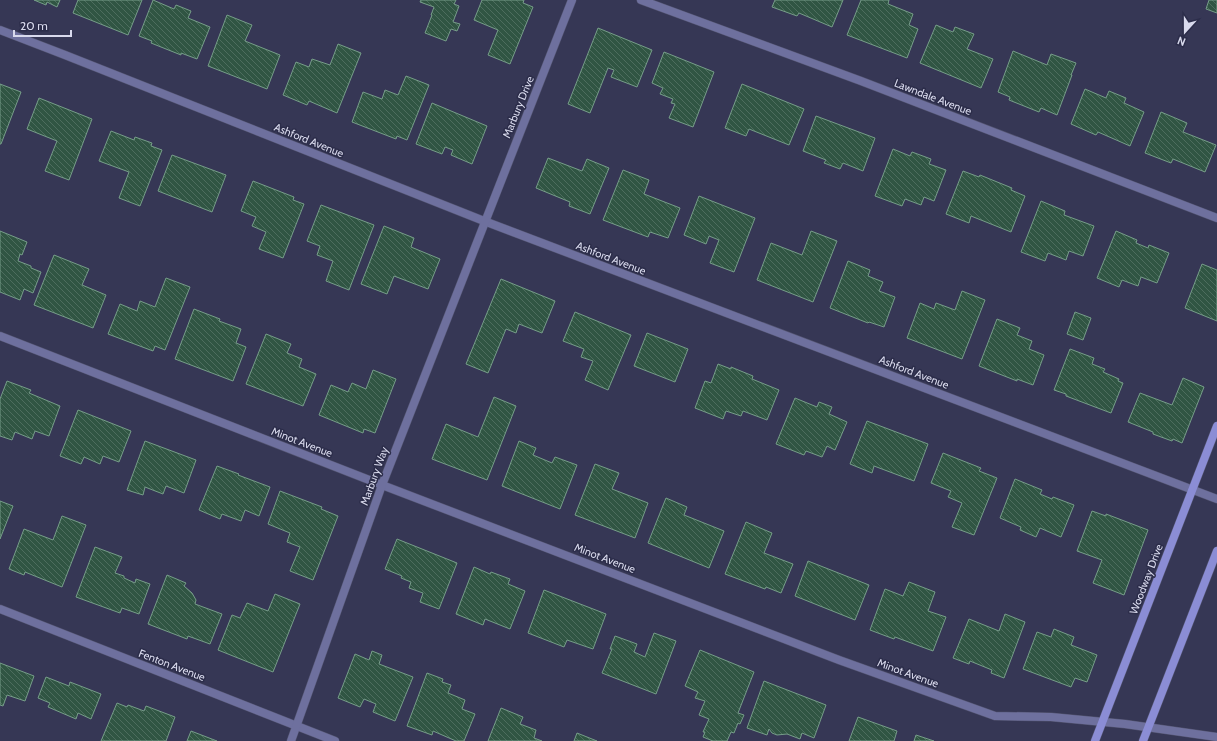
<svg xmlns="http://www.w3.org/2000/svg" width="1217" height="741" font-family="Cabin,sans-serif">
<defs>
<pattern id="building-back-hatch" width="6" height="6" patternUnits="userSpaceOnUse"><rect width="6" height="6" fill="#305543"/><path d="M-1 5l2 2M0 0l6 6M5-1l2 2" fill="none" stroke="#4d6d5e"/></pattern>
</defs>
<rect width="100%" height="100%" fill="#363755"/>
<g fill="url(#building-back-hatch)" stroke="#769d89">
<polygon points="34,0 60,0 57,7 47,2 46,5"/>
<polygon points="78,0 142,0 128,35 73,13"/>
<polygon points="153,0 174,9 176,5 191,11 188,18 210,27 197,59 181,53 181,55 151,43 152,41 139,36"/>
<polygon points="421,0 456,0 454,4 459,6 453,22 460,24 457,31 451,29 446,41 425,33 432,15 431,15 434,7 420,2"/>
<polygon points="482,0 524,0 523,3 533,7 510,64 488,55 498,30 474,20"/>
<polygon points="775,0 843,0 832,27 799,13 797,16 772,7"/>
<polygon points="861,0 889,0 888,4 913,14 909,25 918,29 907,58 847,35"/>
<polygon points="1209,0 1217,0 1217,13 1206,9"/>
<polygon points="227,15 252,25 245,41 280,55 267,89 208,66"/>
<polygon points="936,25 953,32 955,27 974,34 967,49 993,59 981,88 920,63"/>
<polygon points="598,28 652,50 637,87 611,77 614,70 608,68 590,113 568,104"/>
<polygon points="338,44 361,53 337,113 309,101 307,105 283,95 296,62 309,67 312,59 330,65"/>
<polygon points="1013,51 1047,65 1051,54 1076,63 1071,75 1072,75 1057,115 1041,108 1039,112 1009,100 1010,97 998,92"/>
<polygon points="664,52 714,72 693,127 669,118 675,104 671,103 673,99 660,94 663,88 652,83"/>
<polygon points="406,76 429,85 407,140 397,136 396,139 352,122 363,92 382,99 385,90 398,95"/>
<polygon points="0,84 21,92 1,144 0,144"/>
<polygon points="742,84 804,109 789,145 749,129 746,136 725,128"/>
<polygon points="1085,89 1106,98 1109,91 1126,98 1124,103 1144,112 1130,146 1098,132 1096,135 1071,124"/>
<polygon points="39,98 92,119 69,180 45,171 57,141 27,129"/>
<polygon points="432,103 487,126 472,164 451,155 453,150 445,147 442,154 416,144"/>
<polygon points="1161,112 1187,123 1183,132 1216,145 1205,172 1173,159 1171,163 1145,153"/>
<polygon points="816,116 875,138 863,171 843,163 840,169 824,163 826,160 803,151"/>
<polygon points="111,131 134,140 135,137 152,143 151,146 162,150 140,206 119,198 129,172 99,161"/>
<polygon points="893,149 910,156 912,152 931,159 929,164 946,170 934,201 924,197 921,205 905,199 902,206 875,196"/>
<polygon points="172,155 226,175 212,212 158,191"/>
<polygon points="548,158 582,171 587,159 609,168 590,214 569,206 570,202 536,188"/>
<polygon points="623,170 649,180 644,194 680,208 668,238 650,232 648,237 603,220"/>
<polygon points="963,171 979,177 980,175 1012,188 1011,190 1025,196 1011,232 971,216 969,223 946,214"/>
<polygon points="253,181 294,197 293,200 304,204 283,258 259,249 266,232 252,226 256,217 241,211"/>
<polygon points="699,196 755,218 734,272 710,263 719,240 709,236 706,244 684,235"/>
<polygon points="1041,201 1065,211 1064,215 1094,226 1083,256 1069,251 1066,260 1048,253 1045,261 1021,252"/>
<polygon points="321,205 374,225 349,290 326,281 333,261 317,255 320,246 307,241"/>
<polygon points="384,226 414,238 411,247 440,259 428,289 394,276 387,294 361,284"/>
<polygon points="0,231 27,242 22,255 20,254 18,261 31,266 31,268 41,272 33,293 24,289 20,300 0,292"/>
<polygon points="811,231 837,241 813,302 757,280 771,243 802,255"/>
<polygon points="1116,231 1137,240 1136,243 1148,248 1149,245 1169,253 1157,283 1141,277 1138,286 1122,280 1119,287 1097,278"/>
<polygon points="54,255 89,269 82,285 106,295 93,328 34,305"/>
<polygon points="848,261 870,270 868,276 883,282 879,291 895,297 884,327 869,322 868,323 830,308"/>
<polygon points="1202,264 1217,270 1217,321 1185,308"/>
<polygon points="166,278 190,287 165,350 155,346 153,351 108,334 120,304 137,311 140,301 155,307"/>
<polygon points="501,279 555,301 542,333 519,324 516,333 506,329 488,373 466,364"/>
<polygon points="962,291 985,300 962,359 907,338 920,303 934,309 936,303 955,310"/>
<polygon points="194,309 220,319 219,321 241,329 236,343 246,347 233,381 175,359"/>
<polygon points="575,312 631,335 608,390 585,380 593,361 581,357 584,349 563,341"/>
<polygon points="1075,312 1091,318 1083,340 1067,334"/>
<polygon points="997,319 1020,328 1017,335 1032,341 1029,349 1044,355 1033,385 1017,379 1017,381 979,366"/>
<polygon points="647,333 688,349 675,382 634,366"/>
<polygon points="266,334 291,344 287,353 302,359 299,367 316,374 303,406 246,384"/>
<polygon points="1070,349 1094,358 1092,364 1105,369 1103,372 1119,379 1118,381 1123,383 1111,413 1066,396 1066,394 1054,390"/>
<polygon points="718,364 731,369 731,367 753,376 752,379 779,390 767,420 743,411 741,416 726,411 723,419 695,408 705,381 711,383"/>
<polygon points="373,370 396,379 375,433 364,429 363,433 319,415 331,385 348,392 352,383 366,389"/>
<polygon points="1183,378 1204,387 1182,443 1173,439 1172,441 1153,434 1153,432 1128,422 1140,393 1172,405"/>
<polygon points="7,381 31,390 29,393 60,406 49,436 35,431 32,439 15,432 12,440 0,436 0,399"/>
<polygon points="494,397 516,406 487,480 432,459 446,424 478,437"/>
<polygon points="795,398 817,407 819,402 832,407 829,414 847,422 835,450 827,446 822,457 806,451 804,455 776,444"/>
<polygon points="78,410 131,431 119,462 103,456 100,464 84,457 81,464 60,456"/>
<polygon points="867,421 928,444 914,481 874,466 872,473 850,464"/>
<polygon points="145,441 196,460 184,493 166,486 163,494 145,487 143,495 127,490"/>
<polygon points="519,441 536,448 533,455 552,463 555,457 577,465 560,509 502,486"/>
<polygon points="943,453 981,468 979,471 997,478 974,535 952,527 962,503 948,497 951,491 931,483"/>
<polygon points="595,464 619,473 612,489 648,503 635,538 575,515"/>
<polygon points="217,466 239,474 238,475 270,487 259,516 245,510 241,521 222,514 220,519 199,510"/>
<polygon points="1015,479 1042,490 1040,494 1052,499 1053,497 1074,505 1061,537 1040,528 1036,537 1020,530 1021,527 1000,518"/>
<polygon points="280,491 322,507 321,509 338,516 313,580 290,571 300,547 287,542 290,533 268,524"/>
<polygon points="666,498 687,507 684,515 724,531 709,568 648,543"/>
<polygon points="0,501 13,506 0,539"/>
<polygon points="1092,511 1106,516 1106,514 1148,530 1124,595 1093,583 1102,560 1077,551"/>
<polygon points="62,516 86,525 62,587 25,572 24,575 9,569 24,529 53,540"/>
<polygon points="746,522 772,533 764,553 793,564 781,593 766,587 765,589 725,574"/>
<polygon points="397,539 457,563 439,609 420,602 423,593 409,588 411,582 401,578 402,576 385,569"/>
<polygon points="95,547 122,557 115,573 124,576 124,578 135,583 136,579 150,584 139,614 122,608 120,613 76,597"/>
<polygon points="808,561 869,585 855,620 795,596"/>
<polygon points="474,567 490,574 491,572 510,579 508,584 525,591 510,629 485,619 483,625 456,614"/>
<polygon points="167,575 186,583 184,586 192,593 196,600 195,604 222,614 210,644 188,636 187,639 148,624"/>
<polygon points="909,582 935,592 928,611 946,617 933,651 895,637 894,639 870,630 885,589 903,596"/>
<polygon points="544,590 606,614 593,649 567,640 564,647 528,633"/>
<polygon points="275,594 300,604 273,672 218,650 232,615 240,618 247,603 268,611"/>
<polygon points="1005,614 1025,622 1004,678 991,673 992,670 970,661 969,664 953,658 969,619 999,631"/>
<polygon points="1054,629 1074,637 1071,645 1097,655 1087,682 1075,678 1071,687 1023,669 1037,632 1051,637"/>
<polygon points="654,633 676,641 656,694 602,673 612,649 610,649 615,636 637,644 634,652 645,657"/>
<polygon points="700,650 754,672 738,713 744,715 740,724 738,723 734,733 731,732 727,741 713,741 703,737 705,732 703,732 709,719 699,715 705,701 695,698 698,692 685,686"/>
<polygon points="372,651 382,655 379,664 413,677 395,721 373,712 376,704 364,699 360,707 338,698 355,654 369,660"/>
<polygon points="0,663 34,676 25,701 7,695 3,706 0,705"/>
<polygon points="427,673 443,679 442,682 451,685 448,693 465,700 462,709 475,714 464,741 456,741 433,731 432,735 407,726"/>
<polygon points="46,677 69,686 70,682 101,694 91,719 78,713 76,719 48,707 50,703 38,698"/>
<polygon points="764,681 826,705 814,738 802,733 800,739 787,734 777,735 772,733 769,729 767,735 747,728"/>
<polygon points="117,703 127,707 128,705 144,711 146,706 175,717 166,741 101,741"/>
<polygon points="501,708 523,717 520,724 536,730 534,738 542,741 488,741"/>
<polygon points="858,717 897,731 894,741 849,741"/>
<polygon points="191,731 217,741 187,741"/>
<polygon points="577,733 597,741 574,741"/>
<polygon points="916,735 934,741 914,741"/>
</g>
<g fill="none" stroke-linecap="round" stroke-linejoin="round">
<g stroke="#535470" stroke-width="9">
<g id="street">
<polyline points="641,0 861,81 1217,218"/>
<polyline points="0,30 65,55 484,221 1217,499"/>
<polyline points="0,336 382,485 839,660 995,716 1051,717 1125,724 1217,737"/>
<polyline points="0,609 335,741"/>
<polyline points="291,741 382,485 572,0"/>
</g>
</g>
<g stroke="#535470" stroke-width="9">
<g id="secondary">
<polyline points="1095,741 1217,426"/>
<polyline points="1143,741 1217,551"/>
</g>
</g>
<use href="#street" stroke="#6e709e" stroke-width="8"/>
<use href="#secondary" stroke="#8b8dd5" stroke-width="8"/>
</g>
<g text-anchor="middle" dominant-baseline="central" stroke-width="3" stroke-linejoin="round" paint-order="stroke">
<g font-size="11" fill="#d9daed" stroke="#2c2d4a">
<text transform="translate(933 97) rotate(21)">Lawndale Avenue</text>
<text transform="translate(518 107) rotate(-68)">Marbury Drive</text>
<text transform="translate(309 140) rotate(22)">Ashford Avenue</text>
<text transform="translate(611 258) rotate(21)">Ashford Avenue</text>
<text transform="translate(914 372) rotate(21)">Ashford Avenue</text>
<text transform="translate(302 442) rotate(21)">Minot Avenue</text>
<text transform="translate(374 476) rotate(-70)">Marbury Way</text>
<text transform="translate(605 558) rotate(21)">Minot Avenue</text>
<text transform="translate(1146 579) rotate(-69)">Woodway Drive</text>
<text transform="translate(172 665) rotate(21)">Fenton Avenue</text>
<text transform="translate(908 673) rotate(20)">Minot Avenue</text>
</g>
</g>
<g transform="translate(1185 32) rotate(201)" stroke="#2c2d4a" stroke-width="3" paint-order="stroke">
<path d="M0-3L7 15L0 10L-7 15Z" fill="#d9daed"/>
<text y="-6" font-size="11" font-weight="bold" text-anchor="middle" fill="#d9daed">N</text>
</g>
<path d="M14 30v6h57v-6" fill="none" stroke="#d9daed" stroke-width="2"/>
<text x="20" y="30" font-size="12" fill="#d9daed" stroke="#2c2d4a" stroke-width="3" paint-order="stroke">20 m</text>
</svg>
